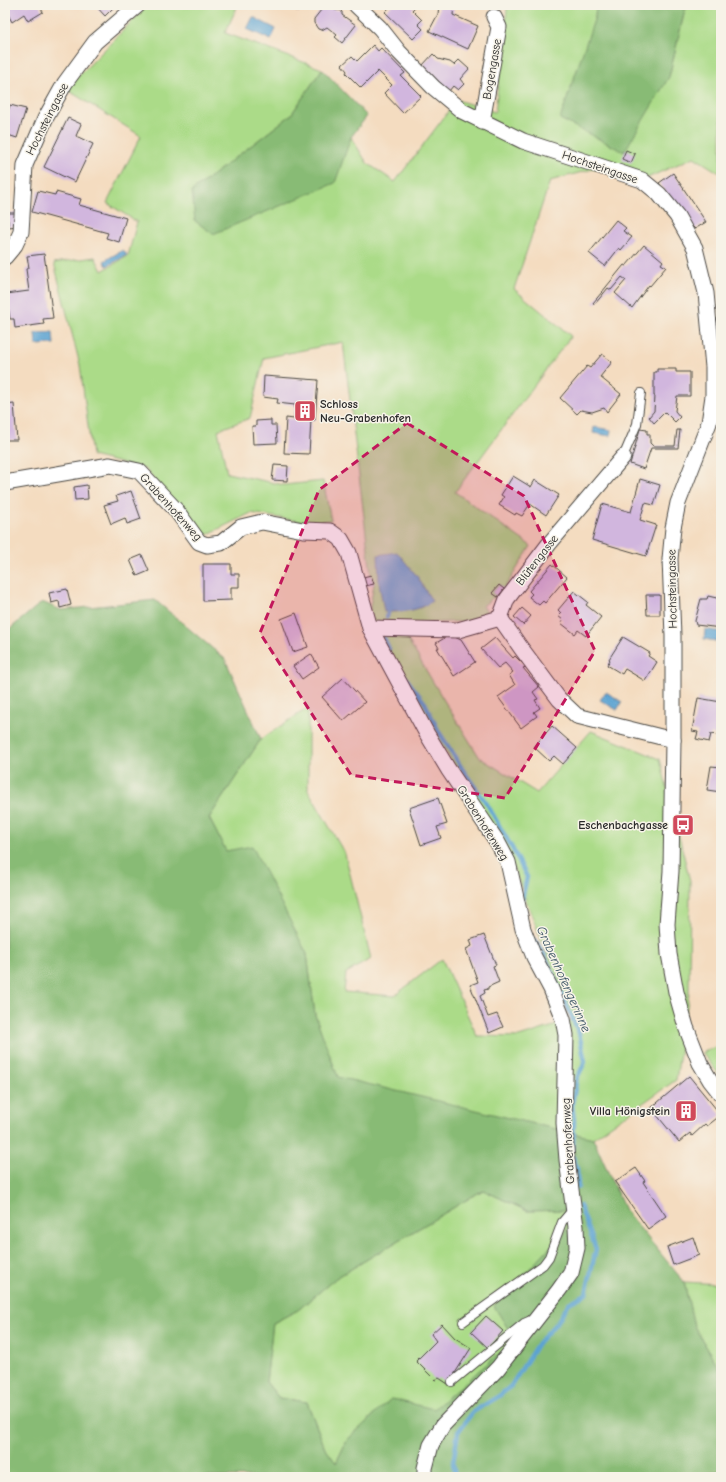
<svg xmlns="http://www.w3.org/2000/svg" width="726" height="1482" font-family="'Comic Neue',sans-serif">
<rect width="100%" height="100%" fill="#f7f3e8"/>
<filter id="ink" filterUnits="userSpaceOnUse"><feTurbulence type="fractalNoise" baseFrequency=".025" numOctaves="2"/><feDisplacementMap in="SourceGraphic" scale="8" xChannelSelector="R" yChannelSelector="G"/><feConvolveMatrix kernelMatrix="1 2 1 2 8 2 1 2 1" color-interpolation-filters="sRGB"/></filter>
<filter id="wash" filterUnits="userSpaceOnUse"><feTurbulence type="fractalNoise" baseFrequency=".012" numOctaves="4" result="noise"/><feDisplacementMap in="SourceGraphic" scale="16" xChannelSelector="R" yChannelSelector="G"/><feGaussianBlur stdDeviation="0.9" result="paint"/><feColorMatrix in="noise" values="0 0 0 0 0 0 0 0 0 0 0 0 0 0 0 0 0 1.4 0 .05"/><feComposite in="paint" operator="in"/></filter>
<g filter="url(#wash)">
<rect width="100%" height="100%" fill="#f4dcc0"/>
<g fill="#abdb88" stroke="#6b835a">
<polygon points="148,5 238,5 225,33 322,69 291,115 192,191 334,183 351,137 367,163 395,182 457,100 495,112 507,9 504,5 596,5 595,17 669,77 685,10 692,5 721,5 721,174 694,157 645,179 600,167 550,181 514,289 571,336 455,492 531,546 504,589 499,585 492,593 498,597 492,598 483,606 488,613 470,621 428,623 405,635 445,702 480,758 537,793 591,731 660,759 690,881 689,993 676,1080 593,1138 338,1078 315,1015 307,954 226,851 209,818 261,739 308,708 308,790 345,854 371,959 346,973 344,992 394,996 442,959 477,1036 519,1037 573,1020 507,852 370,628 370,606 374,584 371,575 343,342 264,358 250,418 218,430 227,473 284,485 323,481 331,520 310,523 251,513 202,537 145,469 92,456 80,365 54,263 95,257 102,271 128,256 137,222 107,203 141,136 66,89"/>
<polygon points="721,1044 721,1077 702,1053"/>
<polygon points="483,1190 527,1211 566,1210 572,1224 515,1340 434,1410 391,1399 347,1440 336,1463 325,1448 307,1402 279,1398 266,1382 273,1323 298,1310 336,1278"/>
<polygon points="684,1282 721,1284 721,1372 694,1326"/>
</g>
<g fill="#88bb74" stroke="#5a7350" fill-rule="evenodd">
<polygon points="596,5 686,5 669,77 624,152 560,119 595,17"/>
<polygon points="322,69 367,116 351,137 335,183 213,234 195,221 192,191 291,115"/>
<path d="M155,600L225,659L261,739L209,818L226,851L252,846L307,954L315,1015L338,1077L593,1138L625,1210L684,1282L694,1326L721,1372V1471L710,1472L705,1477H5V633L42,602L61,610ZM483,1190L527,1211L566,1210L572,1224L494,1306L515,1340L434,1409L391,1399L347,1440L336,1463L325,1448L307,1402L279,1398L266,1382L273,1323L298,1310L336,1278Z"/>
</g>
<g fill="#5ca3d2" stroke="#44677e">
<polygon points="253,17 276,29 271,40 247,29"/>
<polygon points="123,250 127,255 107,266 104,261"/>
<polygon points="53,332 54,344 36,345 35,333"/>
<polygon points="594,427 611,430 610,436 593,433"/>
<path d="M397,552L417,576L432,601C419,612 400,612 384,612L379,583L378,555Z"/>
<polygon points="705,629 721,632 721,642 704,639"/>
<polygon points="606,692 622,702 617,710 600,700"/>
</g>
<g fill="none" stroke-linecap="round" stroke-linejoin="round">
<g stroke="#5ca3d2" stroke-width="4.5">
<polyline points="387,617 390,606"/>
<polyline points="384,638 389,649"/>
<polyline points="402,673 425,703 439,732 463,770 487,804 512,848 527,877 522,899"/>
<polyline points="535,940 544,955 579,1033 585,1062 577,1078 572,1104 574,1120 573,1149"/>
<polyline points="573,1157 577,1168 578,1187"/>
<polyline points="455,1477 453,1463 458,1432 473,1412 499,1396 511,1386 538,1343 558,1321 569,1303 586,1294 596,1249 580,1206"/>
</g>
</g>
<g id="blocks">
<g fill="#d1b6de">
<polygon points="5,5 39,5 43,12 28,21 24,14 12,22 5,9"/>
<polygon points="95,5 116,5 105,16"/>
<polygon points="284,5 301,5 298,12"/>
<polygon points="312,5 323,5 319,10"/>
<polygon points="325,5 329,5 335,10 340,10 342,12 342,15 356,25 342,43 335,37 337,35 327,27 322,30 318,29 314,23 314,19"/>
<polygon points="392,5 412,5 415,7 412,10 422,20 418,24 423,29 413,39 385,12"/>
<polygon points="439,5 454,5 453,15 478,26 468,49 429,31 438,14"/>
<polygon points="373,45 378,51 381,48 405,73 401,76 421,96 403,113 384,93 392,85 378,71 361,88 346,73 347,71 342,65 352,56 357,61"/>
<polygon points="433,54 438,59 450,62 454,65 459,60 469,69 460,79 464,84 458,90 453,86 449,91 422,66"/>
<polygon points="10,105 26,109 17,138 5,134 5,113 7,114"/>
<polygon points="68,118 81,124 76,136 93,144 75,182 44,167"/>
<polygon points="626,150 635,154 631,163 622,159"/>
<polygon points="673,173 706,222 695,229 692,226 689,228 659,183"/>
<polygon points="38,191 55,195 56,192 81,199 79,205 126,218 119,242 106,238 108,233 32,212"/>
<polygon points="5,213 19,213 20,226 8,227 8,220 5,220"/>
<polygon points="616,220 626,228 623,231 632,237 621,250 619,248 605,266 589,253"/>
<polygon points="644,245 663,261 661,264 666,267 650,286 649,285 632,308 615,293 626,280 622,277 611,290 608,288 595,304 593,303 624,265 626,266"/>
<polygon points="44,254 53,318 43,319 44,324 15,328 14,319 10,319 6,294 29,291 26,269 29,268 27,256"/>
<polygon points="602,354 612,362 600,377 621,394 607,412 604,408 592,412 581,410 577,414 560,398 587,366 590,368"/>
<polygon points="657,369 676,369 676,372 690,372 690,396 677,396 675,411 680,417 675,422 665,412 654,423 649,417 654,411 655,396 654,396 654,372 657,372"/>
<polygon points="264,376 318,380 315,420 311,420 309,454 284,453 286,418 294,419 295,405 277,403 278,399 263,397"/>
<polygon points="14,404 17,440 5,440 5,405"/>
<polygon points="271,420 271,425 276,425 277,443 253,444 252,426 256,426 256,421"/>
<polygon points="640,429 647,430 647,434 650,434 650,443 653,446 675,446 677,430 680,430 678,448 651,448 644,469 630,464"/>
<polygon points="274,465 288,466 287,481 272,480"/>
<polygon points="513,476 531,487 535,480 559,495 546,515 530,504 522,516 516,513 515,515 499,505 504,497 501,495"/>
<polygon points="640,479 660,485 654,505 645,503 640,520 656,525 646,556 592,540 602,504 631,512"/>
<polygon points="87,485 88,499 75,500 74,487"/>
<polygon points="131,491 141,519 127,524 125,518 111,524 104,505 118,501 116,496"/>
<polygon points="142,555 149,571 137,576 130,560"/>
<polygon points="203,564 231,564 231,574 239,574 239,587 231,587 231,600 203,601"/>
<polygon points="552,564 567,577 545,603 543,601 539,605 529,597 532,594 529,591"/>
<polygon points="371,575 374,584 365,586 363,577"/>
<polygon points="499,585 504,589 498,597 492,593"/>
<polygon points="67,589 71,605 60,608 59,601 51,603 49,593"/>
<polygon points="574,591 588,602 586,605 601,617 586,636 578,630 575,634 561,623 563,620 558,616 561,613 558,610"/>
<polygon points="646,595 660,595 660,615 647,615"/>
<polygon points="708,596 721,599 721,628 696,625 695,621 701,599 707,599"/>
<polygon points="522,608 531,616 523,625 514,617"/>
<polygon points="296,613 308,647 293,652 281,619"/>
<polygon points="450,635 461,640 475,662 454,676 437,648 439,648 436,643"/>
<polygon points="623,637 650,653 648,656 657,662 645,681 625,669 622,674 607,665 610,660 609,659"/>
<polygon points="495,638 513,658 515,656 526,667 523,668 539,687 533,692 538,699 535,700 540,708 534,712 537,716 521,728 498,697 515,685 509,675 513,672 505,663 498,668 481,649"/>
<polygon points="311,654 319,667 302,679 293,666"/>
<polygon points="343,678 365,702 343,721 322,697"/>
<polygon points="698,698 721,702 721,726 720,726 718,735 711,734 709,742 696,739 698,732 692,731"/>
<polygon points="552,726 577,748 563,764 554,756 549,761 534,747"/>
<polygon points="711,766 721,767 721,792 707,790"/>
<polygon points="438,798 447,824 437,827 441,838 421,845 409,808"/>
<polygon points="484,935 496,965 493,966 499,982 488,987 488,989 484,990 485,993 480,996 488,1017 497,1014 503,1027 489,1033 470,985 478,982 466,949 472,946 470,940"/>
<polygon points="689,1076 721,1115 707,1126 705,1124 692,1136 690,1133 679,1142 651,1108"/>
<polygon points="636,1168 645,1181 643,1182 666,1216 648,1229 615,1182"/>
<polygon points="693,1237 699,1255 673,1265 667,1247"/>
<polygon points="486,1316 503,1331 488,1348 471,1332"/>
<polygon points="442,1324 455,1338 471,1348 448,1384 439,1378 435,1380 416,1361 436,1341 431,1334"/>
</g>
</g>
</g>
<g filter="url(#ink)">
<use href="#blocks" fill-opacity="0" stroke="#494641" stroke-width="1"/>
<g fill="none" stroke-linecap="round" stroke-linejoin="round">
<g stroke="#494641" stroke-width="10">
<g id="service">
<polyline points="623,457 637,424 641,393"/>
<polyline points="463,1322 543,1265 549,1257 562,1222 573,1209"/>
<polyline points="452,1382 524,1323 531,1320"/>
</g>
</g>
<g stroke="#494641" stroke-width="17">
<g id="minor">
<polyline points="356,5 380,28 399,52 433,87 462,111 523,141 642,180 659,194 677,216 695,248 706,293 713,367 713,396 709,423 678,503 673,528 670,559 673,636 673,740 671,871 667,924 669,954 676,992 686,1027 700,1063 710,1080 721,1094"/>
<polyline points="482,122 499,27 494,17"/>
<polyline points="5,257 15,245 21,232 25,165 45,119 65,83 95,42 138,5"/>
<polyline points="5,483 110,465 139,471 176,510 199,542 207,545 221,543 241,527 262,522 303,530 330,531 341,539 349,553 370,628 427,734 448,769 498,843 508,862 523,929 534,957 551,989 563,1019 566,1035 564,1123 567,1160 576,1227 577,1248 571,1273 559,1290 498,1368 443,1425 431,1445 425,1468 425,1477"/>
<polyline points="500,618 521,648 559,699 577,716 673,740"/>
<polyline points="500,618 507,599 549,544 623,457"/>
<polyline points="370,628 458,630 500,618"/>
</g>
</g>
<use href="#service" stroke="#fff" stroke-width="8"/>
<use href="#minor" stroke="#fff" stroke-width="15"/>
</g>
</g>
<path fill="#c2185b" fill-opacity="0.2" stroke="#c2185b" stroke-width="3" stroke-dasharray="8 5" stroke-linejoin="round" d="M407,423L524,496L595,651L505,798L351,775L260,633L319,490Z"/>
<defs>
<g id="building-square" transform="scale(1.15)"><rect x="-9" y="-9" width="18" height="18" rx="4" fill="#d1495b" stroke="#f7f3e8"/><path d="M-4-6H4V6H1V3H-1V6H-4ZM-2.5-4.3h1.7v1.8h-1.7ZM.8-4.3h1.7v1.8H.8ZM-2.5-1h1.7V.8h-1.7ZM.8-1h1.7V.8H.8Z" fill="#fff"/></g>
<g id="bus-square" transform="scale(1.15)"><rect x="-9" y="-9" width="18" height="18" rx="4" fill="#d1495b" stroke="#f7f3e8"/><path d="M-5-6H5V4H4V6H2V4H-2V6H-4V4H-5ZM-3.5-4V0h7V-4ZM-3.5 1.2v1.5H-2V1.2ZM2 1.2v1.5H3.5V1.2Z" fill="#fff"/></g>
</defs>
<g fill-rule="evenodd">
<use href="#building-square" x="305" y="411"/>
<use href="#bus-square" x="683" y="825"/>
<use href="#building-square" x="686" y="1111"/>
</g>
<g text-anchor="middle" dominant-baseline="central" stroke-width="3" stroke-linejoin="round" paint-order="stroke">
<g font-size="12" fill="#2b2b2b" stroke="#f7f3e8">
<text transform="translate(492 69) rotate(-80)">Bogengasse</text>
<text transform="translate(47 119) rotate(-63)">Hochsteingasse</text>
<text transform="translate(600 167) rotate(19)">Hochsteingasse</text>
<text transform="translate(171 507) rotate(48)">Grabenhofenweg</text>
<text transform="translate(537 560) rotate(-52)">Blütengasse</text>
<text transform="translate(672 589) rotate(-91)">Hochsteingasse</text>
<text transform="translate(483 823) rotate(58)">Grabenhofenweg</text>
<text transform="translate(568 1141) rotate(-93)">Grabenhofenweg</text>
</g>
<g font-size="12" font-weight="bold" fill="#2b2b2b" stroke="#f7f3e8" text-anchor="end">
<text x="320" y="404" text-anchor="start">Schloss<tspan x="320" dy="14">Neu-Grabenhofen</tspan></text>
<text x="668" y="825">Eschenbachgasse</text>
<text x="670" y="1111">Villa Hönigstein</text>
</g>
<g font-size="13" font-style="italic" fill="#3c5565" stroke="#f7f3e8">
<text transform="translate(564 979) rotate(66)">Grabenhofengerinne</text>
</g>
</g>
<rect width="726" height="1482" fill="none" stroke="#f7f3e8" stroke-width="20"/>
</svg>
